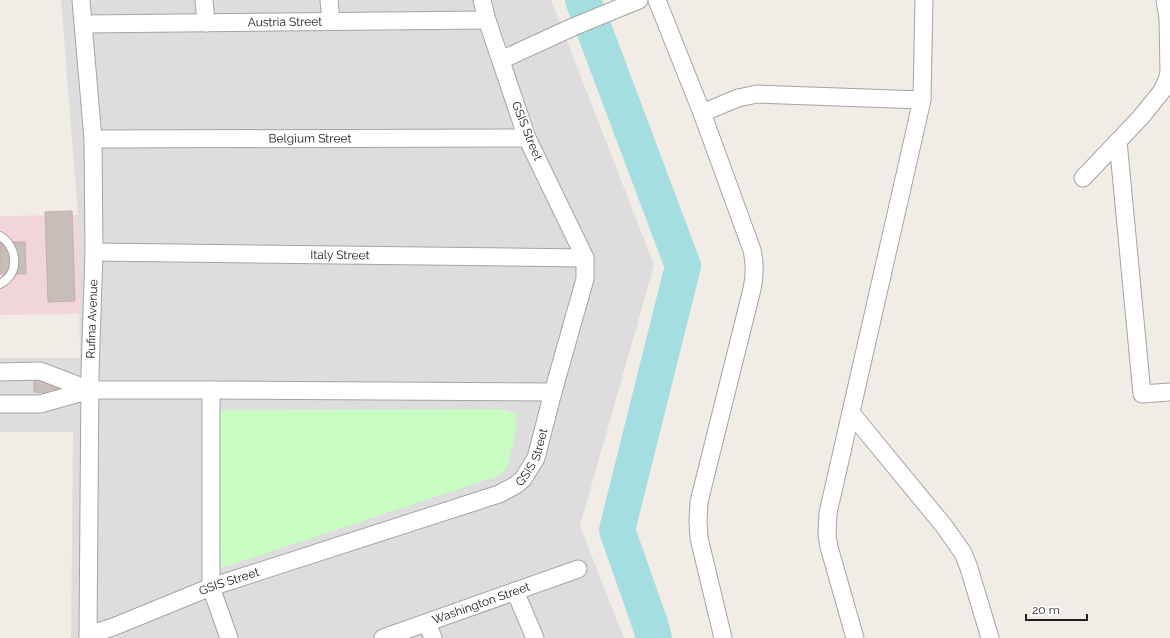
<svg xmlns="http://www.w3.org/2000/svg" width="1170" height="638" font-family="Raleway,sans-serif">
<rect width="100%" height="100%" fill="#f1ece6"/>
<polygon fill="#dedddd" points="61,0 551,0 654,265 580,526 624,638 71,638 73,432 0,432 0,358 80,358 78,215"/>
<polygon fill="#f2d5d9" points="78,215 80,314 0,315 0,216"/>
<polygon fill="#c8fcc2" points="504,409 515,414 517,426 508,465 501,475 221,568 218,410"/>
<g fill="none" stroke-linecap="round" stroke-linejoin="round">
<polyline stroke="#a5dee0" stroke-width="36" points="583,0 683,266 617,530 650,624 654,638"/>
</g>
<g fill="#c9bdb9" stroke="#c4afa8">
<polygon points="72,211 75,301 48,302 45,212"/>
<polygon points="0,242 25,242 26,274 0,274"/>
<polygon points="34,380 60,380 59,393 34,392"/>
</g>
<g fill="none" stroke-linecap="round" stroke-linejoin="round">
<g stroke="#a4a4a4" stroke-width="10">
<path id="lane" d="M0,236C18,247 20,274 0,284"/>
</g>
<g stroke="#a4a4a4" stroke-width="19">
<g id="street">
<polyline points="81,0 93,139 94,252 90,373 88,638"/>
<polyline points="204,0 206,23"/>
<polyline points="329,0 331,21"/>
<path d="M657,0L702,113L752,250C755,263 755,275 752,289L699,502L698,521L699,538L723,638"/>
<path id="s1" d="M83,24L487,20"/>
<polyline points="501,60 573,27 639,0"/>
<polyline points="702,113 738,98 757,94 922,100"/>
<path id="s2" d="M93,139L527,138"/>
<polyline points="1118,141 1142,394 1170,392"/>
<polyline points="1083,178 1141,117 1162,91 1167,80 1169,72 1168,18 1165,0"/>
<path id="s3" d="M94,252L585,258"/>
<polyline points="0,372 40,371 90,390"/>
<polyline points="211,390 211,587 229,638"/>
<polyline points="0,404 40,404 90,390 211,390 553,392"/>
<polyline points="851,413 944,526 963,553 969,568 990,638"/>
<polyline points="515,591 535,638"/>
<polyline points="427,623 433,638"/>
<path id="s4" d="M88,635L113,627L211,587L499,494L516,485L523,479L536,458L553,392L585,279V258L527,138L487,20L482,0"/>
<path id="s5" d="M383,638L578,569"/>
<polyline points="855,638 829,547 827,535 828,513 922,100 924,0"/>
</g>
</g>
<use href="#lane" stroke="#fff" stroke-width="8"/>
<use href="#street" stroke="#fff" stroke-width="17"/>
</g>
<g text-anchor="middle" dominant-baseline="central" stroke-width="3" stroke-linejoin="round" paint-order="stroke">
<g font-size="12" fill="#202020" stroke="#fff">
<text stroke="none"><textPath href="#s1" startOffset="202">Austria Street</textPath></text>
<text transform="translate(527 131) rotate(68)">GSIS Street</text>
<text stroke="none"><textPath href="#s2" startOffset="217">Belgium Street</textPath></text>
<text stroke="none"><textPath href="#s3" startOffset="246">Italy Street</textPath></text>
<text transform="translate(92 319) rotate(-88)">Rufina Avenue</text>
<text stroke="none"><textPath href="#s4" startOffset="487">GSIS Street</textPath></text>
<text stroke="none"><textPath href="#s4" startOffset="151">GSIS Street</textPath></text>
<text stroke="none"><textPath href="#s5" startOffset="104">Washington Street</textPath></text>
</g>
</g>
<path d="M1026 614v6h61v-6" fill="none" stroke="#202020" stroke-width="2"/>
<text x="1032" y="614" font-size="12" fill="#202020" stroke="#ffffff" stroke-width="3" paint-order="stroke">20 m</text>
</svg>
